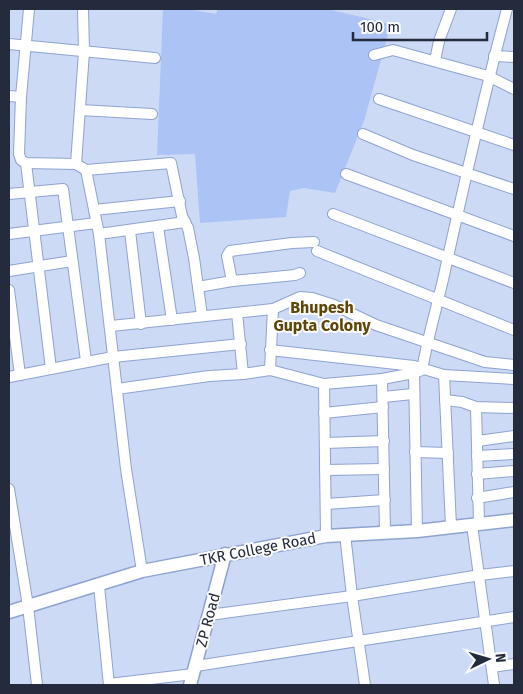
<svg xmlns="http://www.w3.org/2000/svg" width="523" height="694" font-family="'Fira Sans',sans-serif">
<rect width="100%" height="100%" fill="#ccdaf6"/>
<polygon fill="#acc3f5" points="163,9 188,9 216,14 218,9 327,9 391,24 364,121 335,193 304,188 290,191 286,217 200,223 195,154 157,155"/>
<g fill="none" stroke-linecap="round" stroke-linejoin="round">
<g stroke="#8ea3d0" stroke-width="12">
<g id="minor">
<polyline points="29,9 21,97 19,154 21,160 26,163 76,164 86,170 99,234 126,469 142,571"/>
<polyline points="9,44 155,58"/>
<polyline points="374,55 393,50 488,76 514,89"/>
<polyline points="494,56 514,57"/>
<polyline points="435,61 439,41 451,9"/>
<polyline points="9,96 21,97"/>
<polyline points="379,99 514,145"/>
<polyline points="80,110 152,114"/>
<polyline points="363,134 413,155 514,189"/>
<polyline points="26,163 51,369"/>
<polyline points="76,164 84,52 83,9"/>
<polyline points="86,170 171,163 182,216 188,228 194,258 202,316"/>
<polyline points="346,174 514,236"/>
<polyline points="9,194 63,189 86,361"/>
<polyline points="94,210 180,201"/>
<polyline points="333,214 514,283"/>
<polyline points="158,227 172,320"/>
<polyline points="130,231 141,324"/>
<polyline points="9,234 96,223"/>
<polyline points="99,234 185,222"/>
<polyline points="317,251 514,330"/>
<polyline points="9,271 72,261"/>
<polyline points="232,281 227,256 230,251 292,243 314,242"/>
<polyline points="198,287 232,281 295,275 300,273"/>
<polyline points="9,290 20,375"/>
<polyline points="237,313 243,374"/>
<polyline points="111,326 273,309 300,297 312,298 334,305 376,325 485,362 514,365"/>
<polyline points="270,350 414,366 444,375 514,379"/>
<polyline points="270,370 273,309"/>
<polyline points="444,375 451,526"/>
<polyline points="9,377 113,357 241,344"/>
<polyline points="382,379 385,532"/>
<polyline points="324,384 326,536"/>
<polyline points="117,389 209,376 243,374 270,370 324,384 382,379 414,373"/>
<polyline points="383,397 413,394"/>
<polyline points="445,400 462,402 476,407 514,408"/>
<polyline points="476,407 479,523"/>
<polyline points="324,413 383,407"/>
<polyline points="478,441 514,436"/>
<polyline points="325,443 384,441"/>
<polyline points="415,452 448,453"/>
<polyline points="477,456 514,454"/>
<polyline points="325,470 384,469"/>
<polyline points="477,474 514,471"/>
<polyline points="9,489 28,606 37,685"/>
<polyline points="477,498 514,492"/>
<polyline points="326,504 385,500"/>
<polyline points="472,525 494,685"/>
<path d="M417,531L414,373L422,370C428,335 439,300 446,266C465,180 484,94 507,9"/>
<polyline points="345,534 352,596 365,685"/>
<polyline points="99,586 109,685"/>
<polyline points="209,615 352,596 480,575 514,571"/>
<polyline points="196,666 514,617"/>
<polyline points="492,667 514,664"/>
<polyline points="109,684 193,674"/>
</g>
</g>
<g stroke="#8ea3d0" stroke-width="15">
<g id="tertiary">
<polyline points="9,612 142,571 326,536 417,531 514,520"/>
<polyline points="190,685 225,554"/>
</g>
</g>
<use href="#minor" stroke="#fff" stroke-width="10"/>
<use href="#tertiary" stroke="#fff" stroke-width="12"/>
</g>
<g text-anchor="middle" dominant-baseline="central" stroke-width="4" stroke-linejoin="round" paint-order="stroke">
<g font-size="15" fill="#232b3d" stroke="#fbfbfb">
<text transform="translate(258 549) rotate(-11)">TKR College Road</text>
<text transform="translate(208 620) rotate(-75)">ZP Road</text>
</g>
<g font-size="16" font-weight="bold" fill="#5e4607" stroke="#fbfbfb">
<text x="322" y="307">Bhupesh<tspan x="322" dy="18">Gupta Colony</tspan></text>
</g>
</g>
<rect width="523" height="694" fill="none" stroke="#232b3d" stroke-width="20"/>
<g transform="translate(488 659) rotate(85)" stroke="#fbfbfb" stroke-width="4" paint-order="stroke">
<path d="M0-4L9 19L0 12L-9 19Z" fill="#232b3d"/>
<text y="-8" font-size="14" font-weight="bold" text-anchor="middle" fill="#232b3d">N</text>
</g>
<path d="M353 32v8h134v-8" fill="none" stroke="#232b3d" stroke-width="2.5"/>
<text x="360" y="32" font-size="15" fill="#232b3d" stroke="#fbfbfb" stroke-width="4" paint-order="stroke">100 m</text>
</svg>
